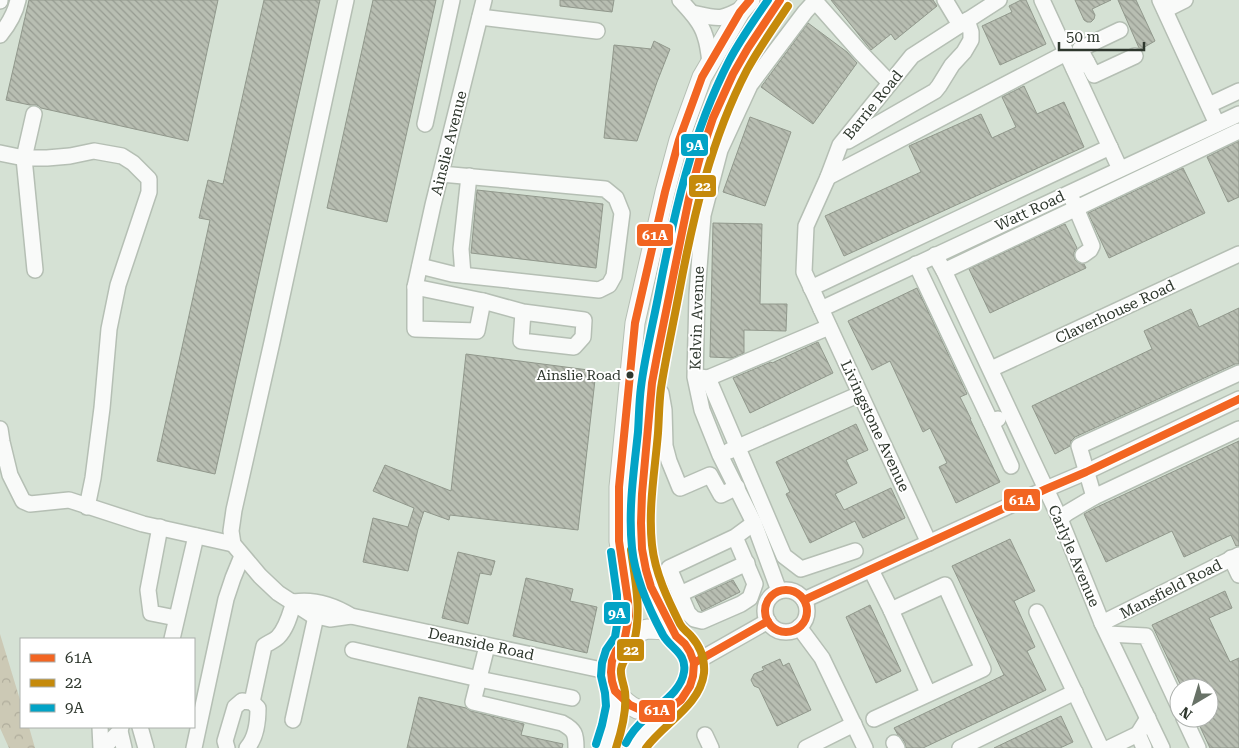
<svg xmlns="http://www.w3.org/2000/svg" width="1239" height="748" font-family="'Roboto Serif',serif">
<defs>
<pattern id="forest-crowns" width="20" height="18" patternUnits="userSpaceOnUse" patternTransform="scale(1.25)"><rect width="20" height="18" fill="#ccc9b5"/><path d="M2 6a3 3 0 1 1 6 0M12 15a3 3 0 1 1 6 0" fill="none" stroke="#b0ad9c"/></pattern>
<pattern id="building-back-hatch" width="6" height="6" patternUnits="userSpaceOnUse" patternTransform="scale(1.25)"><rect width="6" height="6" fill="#b8beb2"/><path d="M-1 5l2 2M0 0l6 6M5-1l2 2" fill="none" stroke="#969b91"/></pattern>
</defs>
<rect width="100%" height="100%" fill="#d5e1d4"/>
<polygon fill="url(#forest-crowns)" points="0,634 21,703 21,727 29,727 35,748 9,748 0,728"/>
<g fill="url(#building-back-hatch)" stroke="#91988c">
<polygon points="29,0 218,0 188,141 41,108 37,105 30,105 6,100"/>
<polygon points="264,0 320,0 215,474 157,461 210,220 199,218 208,180 223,184"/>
<polygon points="373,0 436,0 387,222 327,208"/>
<polygon points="560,0 614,0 612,12 560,6"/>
<polygon points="831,0 933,0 937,6 895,40 891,34 871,50"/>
<polygon points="1021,0 1026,0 1046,44 1000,65 982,26 1012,12 1009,6"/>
<polygon points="1075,0 1111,0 1092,9 1095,15 1094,19 1091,22 1087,22 1084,20"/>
<polygon points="1118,0 1136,0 1155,41 1141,49 1139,48"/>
<polygon points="808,23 847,52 857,63 813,124 761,87"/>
<polygon points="654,41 670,49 657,82 637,141 604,138 614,45 651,49"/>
<polygon points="1024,86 1037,114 1064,102 1084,147 844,256 825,216 921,172 909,146 981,114 992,138 1016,127 1002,97"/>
<polygon points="750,117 791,132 765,206 723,192"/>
<polygon points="1239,141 1239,197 1228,202 1207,157"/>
<polygon points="1183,168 1205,213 1109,258 1088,213"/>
<polygon points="477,190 603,204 596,268 471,253"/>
<polygon points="713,223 762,224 760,304 787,304 786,331 744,330 744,353 732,358 710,357"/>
<polygon points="1065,224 1077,248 1074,252 1074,255 1075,260 1079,263 1084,264 1086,268 990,313 969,269"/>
<polygon points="917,288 967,394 960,397 971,419 970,419 1000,482 956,503 939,467 947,463 930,428 923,432 890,361 872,370 848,321"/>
<polygon points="1239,308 1239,364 1235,364 1075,437 1071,441 1070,446 1055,454 1032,406 1152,349 1144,331 1191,309 1199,327"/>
<polygon points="818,342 833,373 750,413 733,378 771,362 772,363"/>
<polygon points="466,354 596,371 578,530 450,515 449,520 424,511 418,529 408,571 363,562 373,518 408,527 414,508 373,491 385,465 451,491"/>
<polygon points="856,424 868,450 846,460 857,483 835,494 844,510 891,488 905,518 863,538 855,521 810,543 786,494 790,492 776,462"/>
<polygon points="1239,441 1239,546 1236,546 1231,535 1184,557 1172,531 1106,562 1084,514 1095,508"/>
<polygon points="1010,539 1035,591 1014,601 1035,647 1027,651 1046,690 923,748 906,748 905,743 902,738 898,735 894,728 1004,675 952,566"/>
<polygon points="458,552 495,561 491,575 480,573 468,624 442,618"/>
<polygon points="526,578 573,589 570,601 597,607 587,653 513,636"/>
<polygon points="733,580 740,592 702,611 695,597"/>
<polygon points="1225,591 1232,608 1209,618 1230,662 1239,658 1239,748 1210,748 1196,718 1209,718 1209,688 1182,688 1152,625"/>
<polygon points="870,605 901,671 876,683 846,617"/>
<polygon points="780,659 783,666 789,663 811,710 777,726 759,688 754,686 751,680 754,674 764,670 762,667"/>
<polygon points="419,697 466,708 471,711 524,724 521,735 563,744 562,748 407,748"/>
<polygon points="1061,716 1073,742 1060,748 994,748"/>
</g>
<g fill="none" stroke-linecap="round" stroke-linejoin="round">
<g stroke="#b5bfb4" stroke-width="18">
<g id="minor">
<polyline points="346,0 272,342 234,510 231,531 233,544 260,576 278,593 312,615 330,619 351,616"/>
<path d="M680,0C689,10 701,22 705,36C708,44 709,54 710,63"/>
<polyline points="945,0 960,25"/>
<polyline points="1042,0 1120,169"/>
<polyline points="1160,0 1217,124"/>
<polyline points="0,1 0,0"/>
<polyline points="815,1 861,53 890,83"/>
<polyline points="1165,10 1185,0"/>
<path d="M692,13C719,19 720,21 745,7"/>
<polyline points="480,17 597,31"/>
<path d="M0,35C9,24 15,14 18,0"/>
<polyline points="1087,62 1080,49 1120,30"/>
<polyline points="1074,69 1087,62 1094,75 1135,56"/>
<polyline points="1209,105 1239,91"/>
<polyline points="34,114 24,158 35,270"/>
<polyline points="425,124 452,0"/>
<polyline points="848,141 935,91 939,86 952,65 964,52 971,40 971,32 967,20"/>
<polyline points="0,153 24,158 47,158 70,156 94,151 122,156 133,163 149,179 149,192 118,285 109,329 102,408 93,478 87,507"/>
<polyline points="828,177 1066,53"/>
<polyline points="1073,201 1092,246 1090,250 1083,255"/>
<polyline points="935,255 944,271 1046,489 1060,519 1102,623 1162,748"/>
<polyline points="916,264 991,422"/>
<polyline points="420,266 452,274 599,290 609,285 614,276 622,213 616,198 605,189 441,174"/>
<polyline points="944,271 1239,131"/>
<polyline points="463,275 461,249 469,176"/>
<polyline points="415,287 483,301 523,312 584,320 583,337 574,347 521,341 523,312"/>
<polyline points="811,288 1110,147"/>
<polyline points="483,301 477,331 415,329 415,287 433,205 484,0"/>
<polyline points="821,309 1239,114"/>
<polyline points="991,369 1239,254"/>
<polyline points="699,377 708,378 829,327"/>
<polyline points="708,378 784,556 801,569 855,551"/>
<polyline points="652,383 661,393 664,410 665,446 669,461 680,488 710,475 721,495 737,487"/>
<polyline points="998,419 991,422 1011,466"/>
<polyline points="0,429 2,442 10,475 23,501 30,504 69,500 143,524 233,544"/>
<polyline points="729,451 860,394"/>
<polyline points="1094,497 1079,446 1239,373"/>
<polyline points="1060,519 1067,513 1094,497 1239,429"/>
<polyline points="160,527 148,590 151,613 176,618"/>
<polyline points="735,537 755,584 750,598 741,604 702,621 694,619 688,613 669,568 735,537 754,523"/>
<polyline points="929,543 804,272 806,226 828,177 840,145 912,56 999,0"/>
<polyline points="1231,558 1239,575"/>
<polyline points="871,570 891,610 928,693"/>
<circle cx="786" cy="611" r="21"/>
<polyline points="779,591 754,523 720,455 702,410 695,377 697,295 703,215 720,150 750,85 805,12 816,0"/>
<polyline points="680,594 747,563"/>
<polyline points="804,600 1046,489 1086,472 1239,399"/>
<path d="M294,602C315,599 333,605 351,616L611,672"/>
<polyline points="1037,612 1101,748"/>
<polyline points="1102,623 1239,555"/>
<polyline points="799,627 822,658 865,748"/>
<polyline points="1108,634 1146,636 1179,707"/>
<polyline points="172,639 196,536"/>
<path d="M487,646L473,702L562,723C575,730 576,734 576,748"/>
<polyline points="353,650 479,679 572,698"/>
<polyline points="694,663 768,621"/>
<path d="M252,702L264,646C268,643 274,641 278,637C287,628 290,614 294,602"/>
<polyline points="1184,718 1198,748"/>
<polyline points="874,719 983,669 945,585 891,610"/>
<polyline points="293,720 316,616"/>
<polyline points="100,727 101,748"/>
<polyline points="121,727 120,731 124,748"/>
<polyline points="140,727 146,748"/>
<polyline points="1138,734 1144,748"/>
<polyline points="705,735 711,748"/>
<polyline points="894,743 897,748"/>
<polyline points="103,748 120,731"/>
<polyline points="194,748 226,599 233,578 242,556"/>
<path d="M227,748L225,741L235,707L242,701L252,702L258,708C258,721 256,738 247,748"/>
<polyline points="806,748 854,724"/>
<polyline points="960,748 1075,692"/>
<polyline points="1109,748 1138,734 1148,718"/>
</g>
</g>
<g stroke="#b5bfb4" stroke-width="21">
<g id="major">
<path d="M647,629C653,629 660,629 666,631C707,647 701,703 658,710C646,713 635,710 626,702C603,684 608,653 630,637C635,633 641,631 647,629Z"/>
<path d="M676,636C665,615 649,590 645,567C638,524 643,482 647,439C649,420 649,401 652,382C657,349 665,316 671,282C692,177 713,86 780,0"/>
<polyline points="624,642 629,616 628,601 619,541 619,487 635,323 665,192 679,140 702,77 740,12 750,0"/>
<polyline points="605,748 614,722 615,712 615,691"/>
<path d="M634,748C644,732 658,720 672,707"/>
</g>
</g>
<use href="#minor" stroke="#f9faf9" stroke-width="15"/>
<use href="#major" stroke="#f9faf9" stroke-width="19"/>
<g stroke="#fff" stroke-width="11">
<g id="bus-1">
<polyline points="750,0 740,12 702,77 679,140 665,192 635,323 619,487 619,541 628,601 629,616 624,642 616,651 612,661 611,672 612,681 615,691 630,705 643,711 650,712 660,710 673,706 681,700 690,686 693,676 694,663 690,652 685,644 676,636 651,587 646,570 642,549 641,523 642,494 652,383 657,356 689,198 700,157 713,118 733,74 748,48 780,0"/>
<circle cx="786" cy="611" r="21"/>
<polyline points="804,600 1046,489 1086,472 1239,399"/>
<polyline points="694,663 768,621"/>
</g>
</g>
<g stroke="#fff" stroke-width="11">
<g id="bus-2">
<path d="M616,748C622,730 627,711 625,692C624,684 620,677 621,669C623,658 632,652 634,642C642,611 635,580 631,550"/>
<path d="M646,748C664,723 700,706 704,673C705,659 700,646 691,636C688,632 683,630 680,624C668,600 655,573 652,545C648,508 655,470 658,433C659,418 659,403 661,388C666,356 673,325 679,293C693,217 711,139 747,70C759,48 774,27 788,6"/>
</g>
</g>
<g stroke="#fff" stroke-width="11">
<g id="bus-3">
<path d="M626,743C631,733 638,725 646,718C659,704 681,692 684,672C687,653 671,649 663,635C649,609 635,578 632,548C628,509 634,470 638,432C639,417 639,402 641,387C645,355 653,324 659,292C674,213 692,133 729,61C740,40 754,20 768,0"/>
<polyline points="596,744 602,725 606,706 605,693 601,676 602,663 606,650 615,637 617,625 617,595 611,552"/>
</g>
</g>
<use href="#bus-1" stroke="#f26522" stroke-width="8"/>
<use href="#bus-2" stroke="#c58a0b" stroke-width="8"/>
<use href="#bus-3" stroke="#02a3c6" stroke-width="8"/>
</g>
<circle fill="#2e372d" stroke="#fff" stroke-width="2" cx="630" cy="375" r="4.5"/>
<g text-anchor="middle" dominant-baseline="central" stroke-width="4" stroke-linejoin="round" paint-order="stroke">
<g font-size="14" fill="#2e372d" stroke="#fff" text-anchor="end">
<text x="621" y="375">Ainslie Road</text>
</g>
<g font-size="15" fill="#2e372d" stroke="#fff">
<text transform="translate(873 105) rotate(-51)">Barrie Road</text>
<text transform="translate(449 143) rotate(-76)">Ainslie Avenue</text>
<text transform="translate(1030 211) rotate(-25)">Watt Road</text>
<text transform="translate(1115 312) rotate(-25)">Claverhouse Road</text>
<text transform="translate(697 318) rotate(-88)">Kelvin Avenue</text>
<text transform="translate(875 426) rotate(65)">Livingstone Avenue</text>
<text transform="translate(1074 556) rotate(67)">Carlyle Avenue</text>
<text transform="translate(1171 589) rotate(-27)">Mansfield Road</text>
<text transform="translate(481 644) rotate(12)">Deanside Road</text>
</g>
</g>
<g stroke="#fff" stroke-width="2">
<rect x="680" y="133" width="29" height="24" rx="5" fill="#02a3c6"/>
<rect x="688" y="174" width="29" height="24" rx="5" fill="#c58a0b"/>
<rect x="636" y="223" width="38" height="24" rx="5" fill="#f26522"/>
<rect x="1003" y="488" width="38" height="24" rx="5" fill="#f26522"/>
<rect x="603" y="601" width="28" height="24" rx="5" fill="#02a3c6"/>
<rect x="616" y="638" width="29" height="24" rx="5" fill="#c58a0b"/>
<rect x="638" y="699" width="38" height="24" rx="5" fill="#f26522"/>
</g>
<g font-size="14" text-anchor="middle" font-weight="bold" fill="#fff">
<text x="695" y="150">9A</text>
<text x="703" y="191">22</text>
<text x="655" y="240">61A</text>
<text x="1022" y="505">61A</text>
<text x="617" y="618">9A</text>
<text x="631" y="655">22</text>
<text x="657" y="715">61A</text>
</g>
<rect x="20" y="638" width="175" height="90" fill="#ffffff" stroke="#abafab"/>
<rect x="30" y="654" width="25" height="8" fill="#f26522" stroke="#abafab"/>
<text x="65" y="663" font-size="15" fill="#2e372d">61A</text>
<rect x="30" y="679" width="25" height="8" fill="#c58a0b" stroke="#abafab"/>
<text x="65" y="688" font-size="15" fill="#2e372d">22</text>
<rect x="30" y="704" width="25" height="8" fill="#02a3c6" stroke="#abafab"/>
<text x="65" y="713" font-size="15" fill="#2e372d">9A</text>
<g transform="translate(1194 703) rotate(218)"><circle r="24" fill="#ffffff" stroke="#abafab"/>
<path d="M0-4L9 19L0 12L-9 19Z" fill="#687267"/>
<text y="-8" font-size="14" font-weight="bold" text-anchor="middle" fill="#2e372d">N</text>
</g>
<path d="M1059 42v8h85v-8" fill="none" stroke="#2e372d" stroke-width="2.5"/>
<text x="1066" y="42" font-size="15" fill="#2e372d" stroke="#ffffff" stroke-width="4" paint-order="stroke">50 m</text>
</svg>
